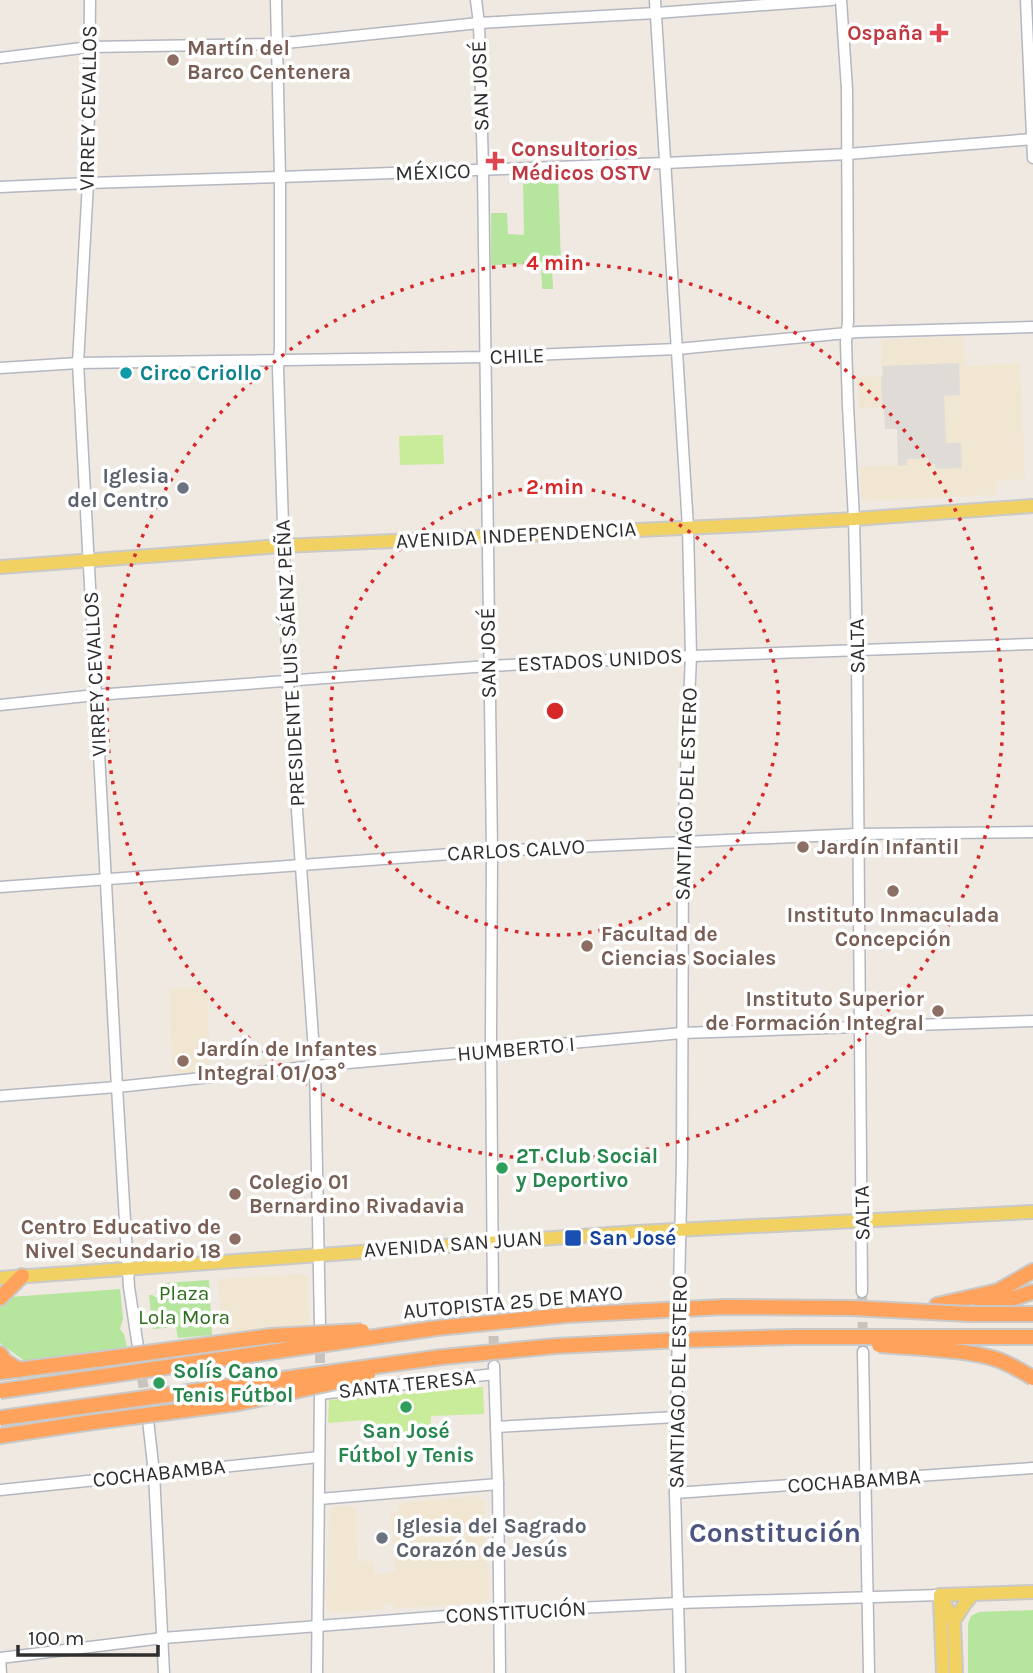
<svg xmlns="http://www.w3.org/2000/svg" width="1033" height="1673" font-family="Karla,sans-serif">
<rect width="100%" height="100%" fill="#efe9e1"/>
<g fill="#f0e6d1">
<polygon points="963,336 965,366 1020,363 1025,479 996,481 996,495 862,501 860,467 898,465 897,429 885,429 883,407 859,408 857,378 882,376 881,340"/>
<polygon points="207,987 210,1072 173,1073 169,989"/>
<polygon points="305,1274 308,1279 309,1328 222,1334 218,1279"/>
<polygon points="478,1496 484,1501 489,1597 485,1602 394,1609 393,1603 383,1604 383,1609 332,1613 327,1609 329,1512 334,1507 356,1506 357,1561 373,1561 375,1574 395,1572 391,1513 399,1512 398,1503"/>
</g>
<g fill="#b6e59e">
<polygon points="558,175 561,263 552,264 553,289 542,289 541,264 491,265 491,213 507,213 508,234 524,235 523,178"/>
<polygon points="209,1280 212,1335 178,1338 176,1327 153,1329 149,1295 152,1295 157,1298 160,1295 160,1289 164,1283"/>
<polygon points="120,1289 123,1319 120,1329 124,1334 127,1347 26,1362 0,1343 0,1306 10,1297"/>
<polygon points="1033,1610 1033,1673 968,1673 968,1624 971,1616 979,1612"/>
</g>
<g fill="#c9ec9a">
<polygon points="443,435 444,464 400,465 399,436"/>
<polygon points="483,1387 484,1414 431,1416 431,1431 366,1434 364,1420 328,1423 329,1400"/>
</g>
<polygon fill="#dfdcd8" points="959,363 960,395 944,396 946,443 961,443 962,468 936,469 935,464 929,464 928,458 907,459 907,465 898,466 897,429 885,429 884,407 882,407 881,377 883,376 882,366"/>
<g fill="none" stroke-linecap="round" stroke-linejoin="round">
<g stroke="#c8c4bd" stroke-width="10" stroke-dasharray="10 5" stroke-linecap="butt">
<polyline points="862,1292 863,1352"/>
<polyline points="493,1306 494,1358"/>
<polyline points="138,1348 148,1420"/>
<polyline points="320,1378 320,1341"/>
</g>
<g stroke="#b4b7c1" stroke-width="13">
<g id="minor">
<polyline points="90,0 88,183 78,363 117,1087 129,1287 138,1347"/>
<polyline points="276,0 280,177 280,348 278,369 288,682 315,1066 320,1326"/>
<polyline points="476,0 479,23 483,170 492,851 491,1036 493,1306"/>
<polyline points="655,0 688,527 691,656 683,841 682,1159 676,1417 675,1493 680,1673"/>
<polyline points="841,0 847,89 848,321 846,342 848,406 854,519 857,650 862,1292"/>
<polyline points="1026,0 1033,158"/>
<polyline points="0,58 90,47 276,44 479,23 656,13 832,0"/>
<polyline points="0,187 88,183 280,177 666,163 848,154 1033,139"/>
<polyline points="0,368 78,363 485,357 677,349 858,332 1033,327"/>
<polyline points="0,705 96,695 488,666 691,656 1033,644"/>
<polyline points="0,887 492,851 858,834 1033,832"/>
<polyline points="0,1096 117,1087 315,1066 682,1033 1033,1021"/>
<polyline points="863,1352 869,1673"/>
<polyline points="494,1366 498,1484 500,1673"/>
<polyline points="320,1394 494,1374"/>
<polyline points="148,1420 154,1473 164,1673"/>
<polyline points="496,1427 676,1417"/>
<polyline points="0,1490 319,1457"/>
<polyline points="675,1493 1033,1468"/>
<polyline points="319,1499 498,1484"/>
<polyline points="0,1658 163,1638 498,1612 678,1603 940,1595"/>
<polyline points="0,1658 1,1673"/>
<polyline points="317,1673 320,1389"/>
</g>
</g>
<g stroke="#c9c9c9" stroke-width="16">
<g id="major">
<polyline points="0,567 282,546 750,525 854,519 1033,506"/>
<polyline points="0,1278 637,1232 1033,1212"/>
<polyline points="940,1595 1033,1592"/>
<polyline points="940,1595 954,1621 956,1673"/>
<polyline points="940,1599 943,1673"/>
<polyline points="954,1621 964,1605 973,1594"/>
</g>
</g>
<g stroke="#c9c9c9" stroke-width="18">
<g id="highway">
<polyline points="0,1298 22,1276"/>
<polyline points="980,1303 1011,1299 1033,1292"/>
<polyline points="937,1305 998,1291 1033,1271"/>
<polyline points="0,1354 5,1361 19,1370"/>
<polyline points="0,1372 95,1360"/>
<polyline points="0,1436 86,1423"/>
</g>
</g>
<use href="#minor" stroke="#fff" stroke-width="10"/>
<use href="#major" stroke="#f2d163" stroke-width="12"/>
<use href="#highway" stroke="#ffa35c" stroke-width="14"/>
<g stroke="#c9c9c9" stroke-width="18" stroke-linecap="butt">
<g id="highway-bridge">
<path d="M879,1345C915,1348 966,1349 999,1360C1011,1365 1022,1371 1033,1378"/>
<polyline points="95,1360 271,1336 362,1331"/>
<polyline points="0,1391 437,1328 567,1315 723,1307 851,1308 969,1314 1033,1314"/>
<polyline points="0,1418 442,1357 556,1346 679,1340 794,1337 1033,1337"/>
<polyline points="86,1423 239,1403 368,1375"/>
</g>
</g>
<use href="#highway-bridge" stroke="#ffa35c" stroke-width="14"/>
</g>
<g fill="none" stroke="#d62828" stroke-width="3.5" stroke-dasharray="3.5 7">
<circle cx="555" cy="711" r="224"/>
<circle cx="555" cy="711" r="448"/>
</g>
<g fill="#e0444e" stroke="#fff" stroke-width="2.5">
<path d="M935.5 22.5h7v7h7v7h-7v7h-7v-7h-7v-7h7z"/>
<path d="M491.5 150.5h7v7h7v7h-7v7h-7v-7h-7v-7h7z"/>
</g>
<g fill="#8d6e63" stroke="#fff" stroke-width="2.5">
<circle cx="173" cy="60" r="7"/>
<circle cx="803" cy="847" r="7"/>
<circle cx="893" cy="891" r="7"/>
<circle cx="587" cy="946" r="7"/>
<circle cx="938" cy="1011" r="7"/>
<circle cx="183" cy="1061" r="7"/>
<circle cx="235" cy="1194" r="7"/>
<circle cx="235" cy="1239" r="7"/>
</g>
<circle fill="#0f9aa8" stroke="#fff" stroke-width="2.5" cx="126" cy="373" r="7"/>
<g fill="#6b7280" stroke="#fff" stroke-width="2.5">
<circle cx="183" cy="488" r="7"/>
<circle cx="382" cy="1538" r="7"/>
</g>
<g fill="#2e9e5b" stroke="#fff" stroke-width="2.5">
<circle cx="502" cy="1168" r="7"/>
<circle cx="159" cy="1383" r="7"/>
<circle cx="406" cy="1407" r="7"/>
</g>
<rect fill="#1a4fb4" stroke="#fff" stroke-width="2.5" x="564" y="1229" width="18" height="18" rx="3.5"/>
<g text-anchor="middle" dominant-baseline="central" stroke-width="7" stroke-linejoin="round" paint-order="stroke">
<g font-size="21" font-weight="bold" fill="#be3a42" stroke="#fff" text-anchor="end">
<text x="923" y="33">Ospaña</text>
<text x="511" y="149" text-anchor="start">Consultorios<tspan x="511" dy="24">Médicos OSTV</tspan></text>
</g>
<g font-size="21" font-weight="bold" fill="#785e54" stroke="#fff" text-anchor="start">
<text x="187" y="48">Martín del<tspan x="187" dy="24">Barco Centenera</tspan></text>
<text x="817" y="847">Jardín Infantil</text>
<text x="893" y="915" text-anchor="middle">Instituto Inmaculada<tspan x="893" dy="24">Concepción</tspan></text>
<text x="601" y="934">Facultad de<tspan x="601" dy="24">Ciencias Sociales</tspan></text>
<text x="924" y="999" text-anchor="end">Instituto Superior<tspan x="924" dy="24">de Formación Integral</tspan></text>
<text x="197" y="1049">Jardín de Infantes<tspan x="197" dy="24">Integral 01/03°</tspan></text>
<text x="249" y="1182">Colegio 01<tspan x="249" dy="24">Bernardino Rivadavia</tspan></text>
<text x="221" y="1227" text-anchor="end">Centro Educativo de<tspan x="221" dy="24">Nivel Secundario 18</tspan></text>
</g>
<g font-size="21" fill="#2e2e2e" stroke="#fff">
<text transform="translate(480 86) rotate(-92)">SAN JOSÉ</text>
<text transform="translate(88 108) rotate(-89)">VIRREY CEVALLOS</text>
<text transform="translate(433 172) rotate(-2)">MÉXICO</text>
<text transform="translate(517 356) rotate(-2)">CHILE</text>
<text transform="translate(516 535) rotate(-3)">AVENIDA INDEPENDENCIA</text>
<text transform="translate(857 646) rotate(-91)">SALTA</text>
<text transform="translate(488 653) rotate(-91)">SAN JOSÉ</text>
<text transform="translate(600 660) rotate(-3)">ESTADOS UNIDOS</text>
<text transform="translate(290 663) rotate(-93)">PRESIDENTE LUIS SÁENZ PEÑA</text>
<text transform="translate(95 674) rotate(-93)">VIRREY CEVALLOS</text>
<text transform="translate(686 794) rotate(-88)">SANTIAGO DEL ESTERO</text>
<text transform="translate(516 850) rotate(-3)">CARLOS CALVO</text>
<text transform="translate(516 1049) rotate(-5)">HUMBERTO I</text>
<text transform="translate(862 1213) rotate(-91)">SALTA</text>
<text transform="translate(453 1244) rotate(-4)">AVENIDA SAN JUAN</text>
<text transform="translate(513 1302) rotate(-5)">AUTOPISTA 25 DE MAYO</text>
<text transform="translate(678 1382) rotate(-89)">SANTIAGO DEL ESTERO</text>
<text transform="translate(407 1384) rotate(-6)">SANTA TERESA</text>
<text transform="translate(159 1473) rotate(-6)">COCHABAMBA</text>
<text transform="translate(854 1481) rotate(-4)">COCHABAMBA</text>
<text transform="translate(516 1612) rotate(-3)">CONSTITUCIÓN</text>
</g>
<g font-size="21" font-weight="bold" fill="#0d838f" stroke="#fff" text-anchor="start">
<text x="140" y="373">Circo Criollo</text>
</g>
<g font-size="21" font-weight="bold" fill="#5b616d" stroke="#fff" text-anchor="end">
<text x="169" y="476">Iglesia<tspan x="169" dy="24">del Centro</tspan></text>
<text x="396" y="1526" text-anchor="start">Iglesia del Sagrado<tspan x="396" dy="24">Corazón de Jesús</tspan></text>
</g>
<g font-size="21" font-weight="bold" fill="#27864d" stroke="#fff" text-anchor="start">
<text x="516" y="1156">2T Club Social<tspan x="516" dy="24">y Deportivo</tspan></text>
<text x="173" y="1371">Solís Cano<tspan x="173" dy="24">Tenis Fútbol</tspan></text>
<text x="406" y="1431" text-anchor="middle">San José<tspan x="406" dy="24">Fútbol y Tenis</tspan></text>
</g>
<g font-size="21" font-weight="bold" fill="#164399" stroke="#fff" text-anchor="start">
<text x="589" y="1238">San José</text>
</g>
<g font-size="21" fill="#2c6e1b" stroke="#fff">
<text x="184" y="1293">Plaza<tspan x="184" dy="24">Lola Mora</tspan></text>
</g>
<g font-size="28" font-weight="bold" fill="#4d5680" stroke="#fff">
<text x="775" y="1532">Constitución</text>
</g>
</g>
<circle cx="555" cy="711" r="10" fill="#d62828" stroke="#fff" stroke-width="3.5"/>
<g font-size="21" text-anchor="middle" font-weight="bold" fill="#d62828" stroke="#fff" stroke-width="7" stroke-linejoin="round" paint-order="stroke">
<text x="555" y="270">4 min</text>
<text x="555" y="494">2 min</text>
</g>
<path d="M18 1645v10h140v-10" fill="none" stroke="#2e2e2e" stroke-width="3.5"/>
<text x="28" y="1645" font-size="21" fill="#2e2e2e" stroke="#ffffff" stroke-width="5" paint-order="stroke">100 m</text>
</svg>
